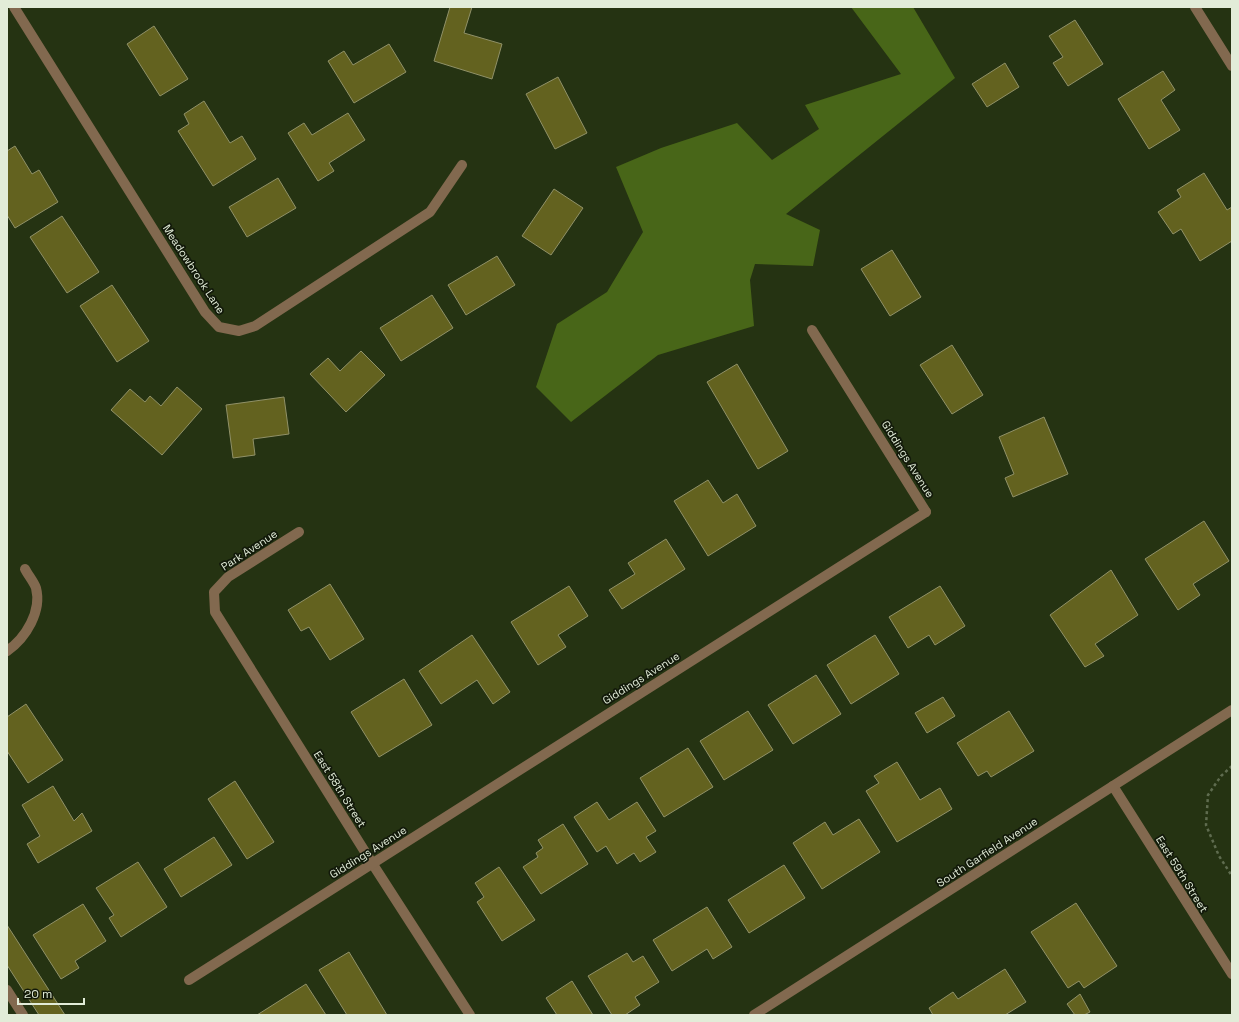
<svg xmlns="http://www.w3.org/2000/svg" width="1239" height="1022" font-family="'Space Grotesk',sans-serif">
<rect width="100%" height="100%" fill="#253312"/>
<polygon fill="#486618" points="851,7 913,7 955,78 786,214 820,230 813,266 755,264 750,280 754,326 658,355 571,422 536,387 557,324 607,292 643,232 616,167 661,148 737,123 772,160 819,129 805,105 901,74"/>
<g fill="#63621f" stroke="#909168">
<polygon points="450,7 472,7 464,33 502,44 492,79 434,61"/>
<polygon points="1075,20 1103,64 1068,86 1053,63 1063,57 1049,36"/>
<polygon points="154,26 188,79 160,96 127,44"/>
<polygon points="389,44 406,72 354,103 328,61 344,51 353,65"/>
<polygon points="1005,63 1019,87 987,107 972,84"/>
<polygon points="1163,71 1175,90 1161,100 1180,130 1149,149 1118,99"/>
<polygon points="558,77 587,133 555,149 526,94"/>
<polygon points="204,101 230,143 242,136 256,159 213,186 178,131 189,124 184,114"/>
<polygon points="348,113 365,140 329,163 334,171 318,181 288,133 304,123 312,135"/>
<polygon points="15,146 32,174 39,170 58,202 15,228 7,215 7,151"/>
<polygon points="1204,173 1227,210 1232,207 1232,241 1200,261 1181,229 1173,234 1158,212 1181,197 1177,190"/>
<polygon points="278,178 296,208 247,237 229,207"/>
<polygon points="554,189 583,208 551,255 522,236"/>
<polygon points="62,216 99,272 67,293 30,237"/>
<polygon points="892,250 921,297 890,316 861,269"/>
<polygon points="497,256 515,285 466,315 448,285"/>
<polygon points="112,285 149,341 117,362 80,306"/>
<polygon points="432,295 453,328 401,361 380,328"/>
<polygon points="952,345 983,395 952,414 920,365"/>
<polygon points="361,351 385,375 346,412 310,374 328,358 340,371"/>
<polygon points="737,364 788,451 758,469 707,382"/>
<polygon points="177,387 202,409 162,455 111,410 130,389 145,402 150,396 161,406"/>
<polygon points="284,397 289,434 253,439 255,455 233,458 226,405"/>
<polygon points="1044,417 1068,474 1013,497 1005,478 1014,474 999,437"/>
<polygon points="708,480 723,503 737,494 756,526 708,556 674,501"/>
<polygon points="1204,521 1229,561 1193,584 1200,595 1178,610 1145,559"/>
<polygon points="666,539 685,569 622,609 609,590 635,574 628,563"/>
<polygon points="1111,570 1138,615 1095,644 1104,656 1085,667 1050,615"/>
<polygon points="330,584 364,639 330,660 309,627 301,631 288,610"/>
<polygon points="569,586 588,616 558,635 566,647 538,665 511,622"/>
<polygon points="940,586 965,626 935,645 929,635 908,648 889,617"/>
<polygon points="472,635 510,692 493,704 477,680 441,704 419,671"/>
<polygon points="875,635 899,674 851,704 827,665"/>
<polygon points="816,675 841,714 793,744 768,705"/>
<polygon points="404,679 432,725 379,757 351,712"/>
<polygon points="943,697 955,716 927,733 915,713"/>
<polygon points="26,704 63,760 28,783 7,751 7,717"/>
<polygon points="748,711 773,750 724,780 700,741"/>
<polygon points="1009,711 1034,751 991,777 987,771 978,776 957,743"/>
<polygon points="688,748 713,787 664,817 640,778"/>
<polygon points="897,762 920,800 940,788 952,809 897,842 866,791 879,783 874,776"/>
<polygon points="235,781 274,842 247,859 208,799"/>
<polygon points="53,786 74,821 82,813 92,831 38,863 27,844 40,836 22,805"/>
<polygon points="597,802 609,820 637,802 656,831 646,837 656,852 640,862 634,853 617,864 606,846 597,852 574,817"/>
<polygon points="859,819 880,852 822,889 793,843 825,822 833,835"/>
<polygon points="563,824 588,864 541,894 523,867 538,857 536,853 543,848 538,840"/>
<polygon points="214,837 232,865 181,897 164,869"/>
<polygon points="138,862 167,907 121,937 109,918 114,915 96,888"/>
<polygon points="784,865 805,898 749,933 728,900"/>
<polygon points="499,867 535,920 502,941 477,902 484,897 475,883"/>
<polygon points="1076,903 1117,966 1084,988 1079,981 1068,988 1031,932"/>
<polygon points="83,904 106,941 75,961 79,968 61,979 33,935"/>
<polygon points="707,907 732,947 713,959 707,949 672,971 653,940"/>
<polygon points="7,925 65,1015 39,1015 7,965"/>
<polygon points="349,952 387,1015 347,1015 319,970"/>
<polygon points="627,953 633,962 643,956 659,982 635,997 640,1005 625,1015 612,1015 588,976"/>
<polygon points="1005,969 1026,1002 1005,1015 933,1015 929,1008 953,992 958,999"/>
<polygon points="572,981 593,1015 557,1015 546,998"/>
<polygon points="306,984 326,1015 257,1015"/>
<polygon points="1080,994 1090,1012 1084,1015 1075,1015 1067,1004"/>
</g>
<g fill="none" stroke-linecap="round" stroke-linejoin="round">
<polyline stroke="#5f6c4f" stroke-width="2.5" stroke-dasharray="3 3" stroke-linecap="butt" points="1232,766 1221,776 1208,795 1206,825 1219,856 1232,876"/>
<g stroke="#82694f" stroke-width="10">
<polyline points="812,330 926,512"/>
<path d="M7,651C26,638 42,611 36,588C34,582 28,575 25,569"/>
</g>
<g stroke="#82694f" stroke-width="10">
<polyline points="14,7 205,312 219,327 239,331 255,326 430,212 462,165"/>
<polyline points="1195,7 1232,66"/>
<polyline points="299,532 228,577 214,592 215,612 372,863 470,1015"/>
<polyline points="1113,786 1232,974"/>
<polyline points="189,980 926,512"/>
<polyline points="7,990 23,1015"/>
</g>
<polyline stroke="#82694f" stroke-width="10" points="754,1015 1232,710"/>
</g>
<g text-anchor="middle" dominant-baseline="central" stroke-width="3.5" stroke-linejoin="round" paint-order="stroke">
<g font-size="11" fill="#e2ecd8" stroke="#12190a">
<text transform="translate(194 269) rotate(57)">Meadowbrook Lane</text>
<text transform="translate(908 459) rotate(58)">Giddings Avenue</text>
<text transform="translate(249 550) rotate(-33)">Park Avenue</text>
<text transform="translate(641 678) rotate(-32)">Giddings Avenue</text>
<text transform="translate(340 789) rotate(58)">East 58th Street</text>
<text transform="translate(368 852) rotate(-32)">Giddings Avenue</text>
<text transform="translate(987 852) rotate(-33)">South Garfield Avenue</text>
<text transform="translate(1182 874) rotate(58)">East 59th Street</text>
</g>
</g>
<rect width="1239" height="1022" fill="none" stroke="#e2ecd8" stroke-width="16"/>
<path d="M18 998v6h66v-6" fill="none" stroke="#e2ecd8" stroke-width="2"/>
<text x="24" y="998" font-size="12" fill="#e2ecd8" stroke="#12190a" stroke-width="3" paint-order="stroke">20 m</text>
</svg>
